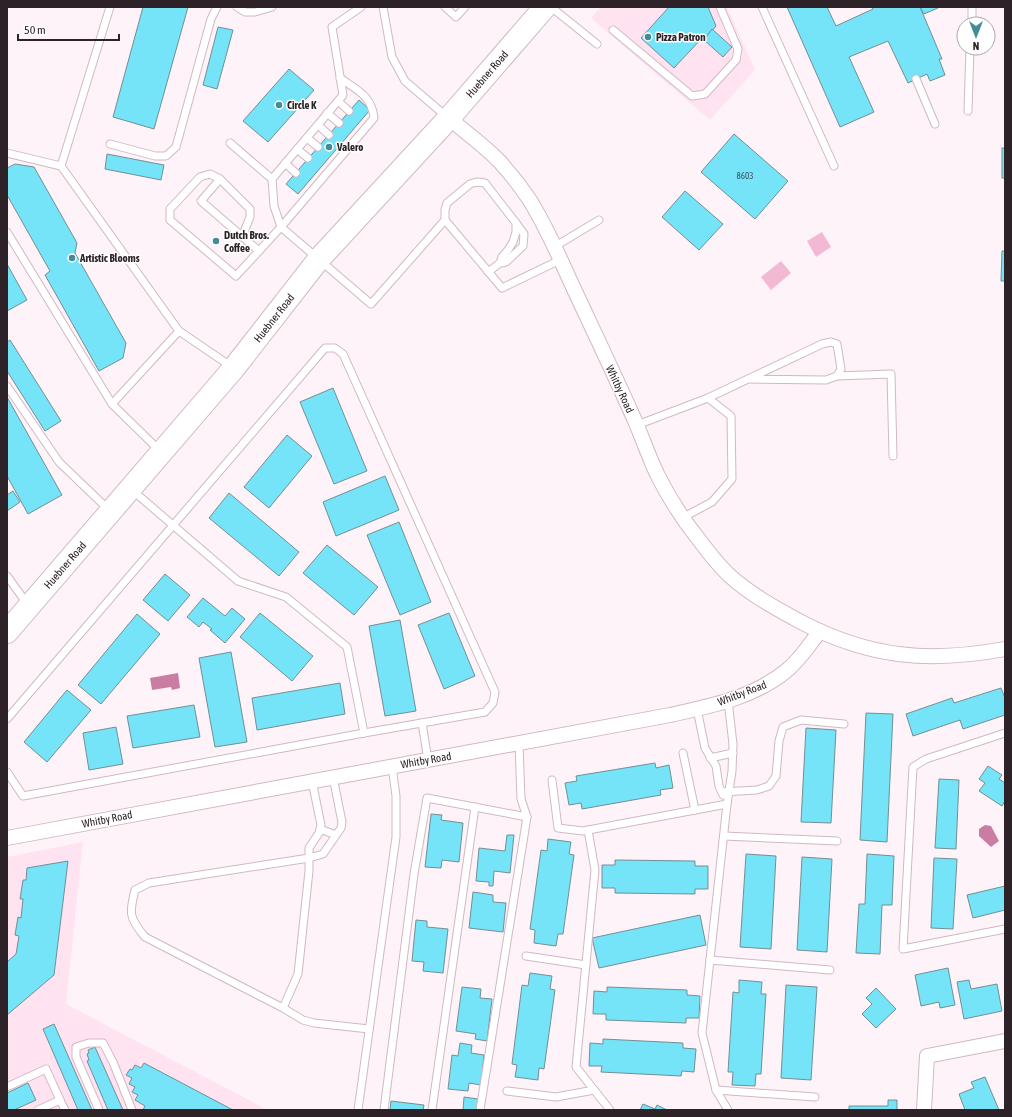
<svg xmlns="http://www.w3.org/2000/svg" width="1012" height="1117" font-family="'Asap Condensed',sans-serif">
<rect width="100%" height="100%" fill="#fef3f8"/>
<g fill="#ffe3f0">
<polygon points="601,7 727,7 755,70 710,120 591,18"/>
<polygon points="83,842 66,1004 268,1110 7,1110 7,857"/>
</g>
<g fill="#f3b9d4">
<polygon points="822,232 831,247 816,257 807,241"/>
<polygon points="781,261 791,273 771,290 761,277"/>
</g>
<g fill="#c97da3">
<polygon points="178,673 180,688 172,690 171,687 152,690 150,678"/>
<polygon points="985,825 991,826 999,841 991,847 979,836 979,829"/>
</g>
<g fill="#75e3f8" stroke="#738f94">
<polygon points="143,7 188,7 154,129 113,117"/>
<polygon points="669,7 708,7 716,26 704,40 702,38 674,68 641,38"/>
<polygon points="787,7 827,7 836,26 873,9 872,7 920,7 942,59 939,59 945,75 930,81 927,74 908,83 888,41 849,57 874,112 840,127"/>
<polygon points="920,7 937,7 938,8 924,14"/>
<polygon points="218,27 233,30 217,89 203,85"/>
<polygon points="712,29 732,47 723,57 704,40"/>
<polygon points="289,69 314,90 268,142 243,121"/>
<polygon points="359,100 370,110 298,194 286,184"/>
<polygon points="734,134 788,181 755,219 701,172"/>
<rect x="1002" y="148" width="3" height="30"/>
<polygon points="107,154 164,165 161,180 105,169"/>
<polygon points="15,164 34,167 77,243 75,253 126,343 123,358 99,371 45,275 50,271 7,195 7,168"/>
<polygon points="685,191 723,224 699,250 662,217"/>
<polygon points="1002,251 1005,251 1005,281 1001,281"/>
<polygon points="7,264 27,300 7,311"/>
<polygon points="10,340 61,421 45,431 7,371 7,342"/>
<polygon points="333,388 367,471 334,484 300,402"/>
<polygon points="7,397 62,495 28,514 7,476"/>
<polygon points="287,435 312,456 269,508 244,487"/>
<polygon points="385,476 399,510 336,536 323,502"/>
<polygon points="13,491 20,502 7,511 7,495"/>
<polygon points="229,493 299,552 279,576 209,518"/>
<polygon points="399,522 431,602 400,615 367,535"/>
<polygon points="327,545 378,587 354,615 303,573"/>
<polygon points="165,574 190,595 168,621 143,600"/>
<polygon points="203,598 225,616 232,608 245,619 225,643 210,630 212,629 203,622 199,627 187,617"/>
<polygon points="260,613 313,656 292,681 240,637"/>
<polygon points="449,613 475,676 444,689 418,625"/>
<polygon points="137,614 160,634 101,704 78,685"/>
<polygon points="400,620 416,711 385,716 369,626"/>
<polygon points="231,652 247,742 215,747 199,658"/>
<polygon points="340,683 345,714 257,730 252,698"/>
<polygon points="1001,688 1005,698 1005,715 963,729 960,720 913,736 906,714 952,698 954,703"/>
<polygon points="67,690 91,710 47,762 24,742"/>
<polygon points="194,705 200,737 133,748 127,716"/>
<polygon points="866,713 893,714 887,842 860,840"/>
<polygon points="116,727 123,764 89,770 83,733"/>
<polygon points="806,728 836,730 831,823 801,822"/>
<polygon points="655,763 656,768 669,765 673,788 660,790 661,795 582,809 581,803 569,805 565,783 577,781 576,776"/>
<polygon points="988,766 1002,775 999,779 1005,783 1005,801 1002,806 979,791 985,783 979,779"/>
<polygon points="939,779 959,780 956,849 935,848"/>
<polygon points="431,814 442,815 441,820 463,823 459,862 442,860 441,868 425,867"/>
<polygon points="507,835 514,835 510,873 494,871 493,886 489,886 489,882 476,881 479,848 505,851"/>
<polygon points="548,839 571,842 569,854 574,855 563,934 558,934 556,946 534,943 535,930 530,929 541,850 547,851"/>
<polygon points="746,854 776,856 771,949 740,947"/>
<polygon points="867,854 894,856 892,905 882,905 880,954 856,953 859,904 865,904"/>
<polygon points="802,857 832,859 827,952 797,950"/>
<polygon points="934,858 957,859 953,929 931,928"/>
<polygon points="615,860 695,861 695,866 708,866 708,889 695,889 695,894 615,893 615,888 602,888 602,865 615,865"/>
<polygon points="68,861 54,975 7,1015 7,962 16,954 19,936 15,935 18,917 21,918 23,899 20,899 23,880 26,880 27,868"/>
<polygon points="1005,886 1005,910 973,918 967,895"/>
<polygon points="473,892 493,895 493,902 506,903 503,932 469,928"/>
<polygon points="700,915 706,945 599,968 592,938"/>
<polygon points="416,920 427,921 427,927 448,929 443,973 423,971 424,962 412,961"/>
<polygon points="948,968 955,1005 940,1008 939,1002 921,1006 915,975"/>
<polygon points="530,973 552,976 550,989 555,990 544,1069 539,1068 538,1080 515,1077 517,1065 512,1064 522,985 528,986"/>
<polygon points="739,980 762,982 761,994 766,994 761,1074 756,1074 755,1086 732,1085 733,1072 728,1072 733,992 739,993"/>
<polygon points="969,980 971,989 997,984 1002,1011 964,1019 957,982"/>
<polygon points="786,985 817,987 811,1080 781,1078"/>
<polygon points="462,987 481,989 480,998 492,999 487,1041 475,1039 476,1034 456,1031"/>
<polygon points="607,987 687,990 687,995 700,996 699,1018 686,1018 686,1023 606,1020 606,1014 593,1014 594,991 607,992"/>
<polygon points="876,988 896,1009 876,1028 862,1014 872,1004 866,998"/>
<polygon points="54,1024 92,1110 78,1110 43,1029"/>
<polygon points="603,1039 683,1043 683,1048 696,1049 694,1072 682,1071 681,1076 601,1072 602,1066 589,1066 590,1043 603,1044"/>
<polygon points="460,1043 472,1045 471,1053 484,1055 481,1085 469,1083 468,1091 448,1089 452,1055 458,1056"/>
<polygon points="95,1047 123,1110 108,1110 87,1061 89,1060 87,1054 89,1053 88,1050"/>
<polygon points="144,1063 233,1110 143,1110 145,1106 135,1100 138,1095 132,1092 135,1087 129,1084 132,1078 126,1075 130,1069 132,1070 135,1065 141,1068"/>
<polygon points="985,1077 999,1110 965,1110 959,1094 974,1088 971,1082"/>
<polygon points="28,1083 36,1100 14,1110 7,1110 7,1093"/>
<polygon points="464,1097 478,1099 477,1110 463,1110"/>
<polygon points="888,1100 897,1100 897,1110 849,1110 849,1106 888,1106"/>
<polygon points="391,1101 424,1105 423,1110 390,1110"/>
<polygon points="643,1104 655,1109 657,1105 667,1110 640,1110"/>
</g>
<g fill="none" stroke-linecap="round" stroke-linejoin="round">
<g stroke="#d1b8c3" stroke-width="9">
<g id="service">
<polyline points="110,7 61,166 179,331 232,367"/>
<polyline points="237,7 245,12 255,12 272,7"/>
<polyline points="361,7 332,27 343,95 272,179 274,206 281,227 371,304 445,220 502,288 560,260"/>
<polyline points="383,7 392,57 405,81 447,117"/>
<polyline points="445,7 456,17 465,7"/>
<polyline points="551,7 597,44"/>
<polyline points="762,7 834,166"/>
<polyline points="972,24 972,7"/>
<polyline points="613,30 692,96 705,94 736,60 738,49 720,7"/>
<polyline points="916,79 935,124"/>
<polyline points="338,101 349,111"/>
<polyline points="968,111 970,48"/>
<polyline points="327,113 339,123"/>
<polyline points="318,125 329,135"/>
<polyline points="307,138 318,147"/>
<polyline points="230,143 272,179"/>
<polyline points="110,144 155,156 166,156 176,147 211,19 217,7"/>
<polyline points="297,149 308,158"/>
<polyline points="7,153 61,166"/>
<polyline points="285,163 296,173"/>
<polyline points="220,179 201,201 259,251"/>
<polyline points="445,220 445,210 447,203 470,184 477,182 485,183 516,223 516,232 513,242 508,250 502,257 500,263 488,272"/>
<polyline points="7,232 112,404 159,450"/>
<path d="M242,237L250,217V209L220,179L210,174L200,177L170,209V220L236,276L281,227L374,118C372,96 357,90 340,78"/>
<polyline points="554,247 599,220"/>
<polyline points="500,263 506,262 523,246 524,234 516,223"/>
<polyline points="837,376 891,374 893,456"/>
<polyline points="7,386 59,462 109,510"/>
<polyline points="708,398 822,344 831,342 837,344 841,369 837,376 826,380 750,379"/>
<polyline points="112,404 179,331"/>
<polyline points="637,425 708,398 731,416 732,479 712,502 682,518"/>
<polyline points="132,490 238,581 286,597 347,647 364,733"/>
<polyline points="7,576 28,605"/>
<polyline points="728,701 733,744 732,771 727,804 702,1033 716,1090 728,1110"/>
<polyline points="697,709 705,748 716,766 719,786 723,795"/>
<polyline points="7,719 325,348 335,348 343,354 495,692 493,703 485,712 364,733 23,796 7,772"/>
<polyline points="422,723 428,760"/>
<polyline points="1005,733 926,759 913,767 903,949 1005,929"/>
<polyline points="683,753 695,810"/>
<polyline points="710,758 733,753"/>
<path d="M333,777L342,822L341,828L323,854L309,858L149,883L135,890C129,913 129,918 145,937L283,1008L303,1020L314,1023L369,1029"/>
<polyline points="552,780 558,828 583,831 727,804"/>
<polyline points="722,792 757,790 769,786 776,776 779,741 783,727 801,720 844,724"/>
<polyline points="320,829 336,835"/>
<polyline points="588,830 595,870 576,1067 610,1110"/>
<polyline points="724,836 837,841"/>
<polyline points="526,956 586,965"/>
<polyline points="710,960 830,970"/>
<polyline points="283,1008 298,974 309,871 309,848 319,833 321,825 312,781"/>
<polyline points="7,1087 46,1069 60,1100 38,1110"/>
<polyline points="716,1090 815,1097"/>
<polyline points="507,1091 556,1097 594,1090"/>
<polyline points="60,1100 65,1110"/>
<polyline points="99,1110 76,1057 76,1047 89,1043 103,1043 113,1062 132,1110"/>
<polyline points="358,1110 396,837 396,796 392,766"/>
<polyline points="384,1110 414,874 427,798 527,817"/>
<polyline points="432,1110 475,807"/>
<polyline points="480,1110 527,817 521,799 519,743"/>
</g>
</g>
<g stroke="#d1b8c3" stroke-width="16">
<g id="minor">
<path d="M449,118C466,133 485,146 500,162C510,173 521,187 529,199C547,227 560,259 574,289C595,334 616,378 636,423C643,440 649,457 657,474C669,498 683,520 700,541C709,553 719,566 730,576C751,595 777,609 801,622C870,658 929,663 1005,649"/>
<path d="M7,838L670,715C710,706 753,698 786,671C800,660 809,645 820,631"/>
<polyline points="924,1110 927,1056 1005,1041"/>
</g>
</g>
<g stroke="#d1b8c3" stroke-width="24">
<polyline id="primary" points="7,632 234,368 319,259 449,118 545,7"/>
</g>
<use href="#service" stroke="#fff" stroke-width="7"/>
<use href="#minor" stroke="#fff" stroke-width="14"/>
<use href="#primary" stroke="#fff" stroke-width="22"/>
</g>
<g fill="#458a97" stroke="#fff" stroke-width="1.5">
<circle cx="648" cy="37" r="4"/>
<circle cx="279" cy="105" r="4"/>
<circle cx="329" cy="147" r="4"/>
<circle cx="216" cy="241" r="4"/>
<circle cx="72" cy="258" r="4"/>
</g>
<g text-anchor="middle" dominant-baseline="central" stroke-width="3" stroke-linejoin="round" paint-order="stroke">
<g font-size="9" fill="#3e525b">
<text x="745" y="176">8603</text>
</g>
<g font-size="11" font-weight="bold" fill="#2c2227" stroke="#fff" text-anchor="start">
<text x="656" y="37">Pizza Patron</text>
<text x="287" y="105">Circle K</text>
<text x="337" y="147">Valero</text>
<text x="224" y="235">Dutch Bros.<tspan x="224" dy="13">Coffee</tspan></text>
<text x="80" y="258">Artistic Blooms</text>
</g>
<g font-size="11" fill="#2c2227" stroke="#fff">
<text transform="translate(487 74) rotate(-49)">Huebner Road</text>
<text transform="translate(274 318) rotate(-52)">Huebner Road</text>
<text transform="translate(620 389) rotate(65)">Whitby Road</text>
<text transform="translate(65 565) rotate(-49)">Huebner Road</text>
<text transform="translate(742 693) rotate(-21)">Whitby Road</text>
<text transform="translate(426 760) rotate(-10)">Whitby Road</text>
<text transform="translate(107 819) rotate(-11)">Whitby Road</text>
</g>
</g>
<rect width="1012" height="1117" fill="none" stroke="#2c2227" stroke-width="16"/>
<g transform="translate(976 36) rotate(180)"><circle r="19" fill="#ffffff" stroke="#aba7a9"/>
<path d="M0-3L7 15L0 10L-7 15Z" fill="#458a97"/>
<text y="-6" font-size="11" font-weight="bold" text-anchor="middle" fill="#2c2227">N</text>
</g>
<path d="M18 34v6h101v-6" fill="none" stroke="#2c2227" stroke-width="2"/>
<text x="24" y="34" font-size="12" fill="#2c2227" stroke="#ffffff" stroke-width="3" paint-order="stroke">50 m</text>
</svg>
